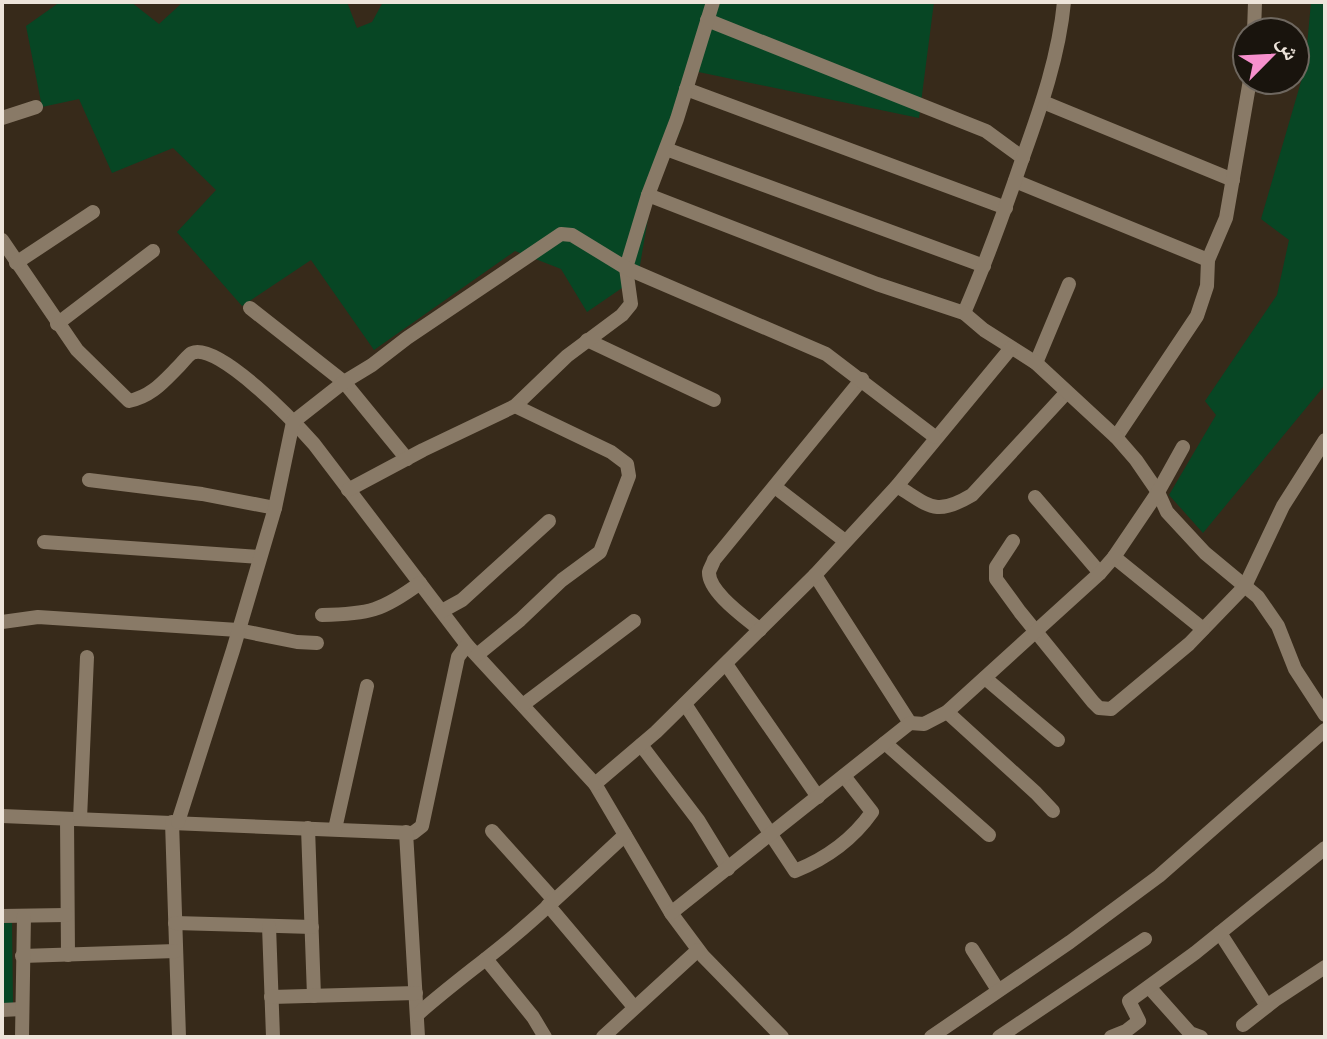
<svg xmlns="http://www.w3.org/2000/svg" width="1327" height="1039" font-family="'Zilla Slab','Noto Naskh Arabic',serif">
<rect width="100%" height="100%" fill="#372a1a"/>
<g fill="#074624">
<polygon points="60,2 131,2 159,24 183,2 347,2 357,28 372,22 383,2 934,2 919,118 689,70 680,132 658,159 638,277 587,312 561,269 515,251 374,350 311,260 242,306 177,232 216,190 173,148 112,173 79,99 42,107 26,26"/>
<polygon points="1311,2 1325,2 1325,385 1203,533 1169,495 1216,415 1205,401 1277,295 1289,240 1261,219 1305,68"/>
<polygon points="2,923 12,923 13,1004 2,1004"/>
</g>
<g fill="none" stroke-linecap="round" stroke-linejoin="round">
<g stroke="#897a67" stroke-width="14">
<polyline points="707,20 986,131 1023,158"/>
<polyline points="1254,32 1255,2"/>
<polyline points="686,89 1006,208"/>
<polyline points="1043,102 1233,180"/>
<polyline points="2,118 36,107"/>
<polyline points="666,149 984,266"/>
<polyline points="1015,181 1208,260"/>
<polyline points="648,195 677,119 713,2"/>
<path d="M2,240L77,350L129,401C152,396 163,382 179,366C183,362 188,355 192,353C218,341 297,425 314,444L467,645L595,784L671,913L703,956L782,1037"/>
<polyline points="16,263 93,212"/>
<polyline points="250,308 344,382 407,459"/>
<path d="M964,313C986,262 1005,210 1023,157C1041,107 1059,55 1064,2"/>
<polyline points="57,324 153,251"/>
<polyline points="587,340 714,400"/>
<polyline points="1036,363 1069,284"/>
<polyline points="1116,437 1197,316 1207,286 1208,260 1226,218 1250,80"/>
<polyline points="89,480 202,494 275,508"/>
<path d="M897,486C930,506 935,517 972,495L1066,393"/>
<polyline points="775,487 845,541"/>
<polyline points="348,490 423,450 515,406 567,356 622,315 631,304 626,268 648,195 877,284 964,313 984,330 1036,363 1116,437 1136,460 1158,492 1167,512 1205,553 1258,597 1278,626 1295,669 1325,715"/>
<polyline points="1035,497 1100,573"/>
<polyline points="1013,541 996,567 996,579 1020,612 1093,702 1099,708 1111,709 1189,644 1245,586 1283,506 1325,440"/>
<polyline points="44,542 260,557"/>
<polyline points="1114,557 1203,629"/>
<polyline points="815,575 910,723"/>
<polyline points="442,611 462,600 549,521"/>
<path d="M322,615C369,614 382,611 420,583"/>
<polyline points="2,622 38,617 238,630 297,642 317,643"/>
<path d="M760,630C746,618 708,592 709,572C710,568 713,564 714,560L862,379"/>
<polyline points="477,655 520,620 562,580 600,552 629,476 627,464 611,452 515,406"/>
<polyline points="726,664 818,797"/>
<polyline points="985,678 1058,740"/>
<polyline points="524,704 634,621"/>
<path d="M685,704L795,871C825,859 853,839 872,812L844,776"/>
<polyline points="947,712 1036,793 1053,811"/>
<polyline points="885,743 989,835"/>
<polyline points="641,745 698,820 728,869"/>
<polyline points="595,784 656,732 815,575 897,486 1011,348"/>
<polyline points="2,816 413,833 422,826 458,657 467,645"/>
<polyline points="67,819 68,955"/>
<polyline points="80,819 87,657"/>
<polyline points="172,822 179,1037"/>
<polyline points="178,822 233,650 275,508 293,422 344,382 372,365 407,338 561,234 572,235 626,268 826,354 935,437"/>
<polyline points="308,828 314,996"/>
<polyline points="335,829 367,686"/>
<polyline points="492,831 554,900"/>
<polyline points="406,832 418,1037"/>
<polyline points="548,905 634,1007"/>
<polyline points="671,913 910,723 924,724 947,712 1100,573 1114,557 1158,492 1183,447"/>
<polyline points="2,916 66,915"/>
<polyline points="175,923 312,927"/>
<polyline points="269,926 273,1037"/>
<polyline points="1220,933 1267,1006"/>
<polyline points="972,949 998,990"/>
<polyline points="22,956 176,951"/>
<polyline points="486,959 533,1017 545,1037"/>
<polyline points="1149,987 1190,1033 1201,1037"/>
<polyline points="271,997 416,993"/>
<polyline points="2,1010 22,1009"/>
<path d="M417,1015C448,987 482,963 514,936C552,904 588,869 625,835"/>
<polyline points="1243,1025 1275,1000 1325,967"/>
<polyline points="22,1037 24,916"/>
<polyline points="603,1037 698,950"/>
<polyline points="931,1037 1070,942 1159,876 1325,730"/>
<polyline points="999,1037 1145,939"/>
<polyline points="1111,1037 1126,1031 1139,1021 1129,1001 1195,953 1325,848"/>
</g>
</g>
<rect width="1327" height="1039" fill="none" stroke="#ede4da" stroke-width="8"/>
<g transform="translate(1271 56) rotate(66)"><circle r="38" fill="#19140d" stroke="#6e675f" stroke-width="2"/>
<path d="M0-6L14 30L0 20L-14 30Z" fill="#f790cd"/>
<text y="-12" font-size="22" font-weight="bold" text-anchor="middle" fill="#ede4da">ش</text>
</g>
</svg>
